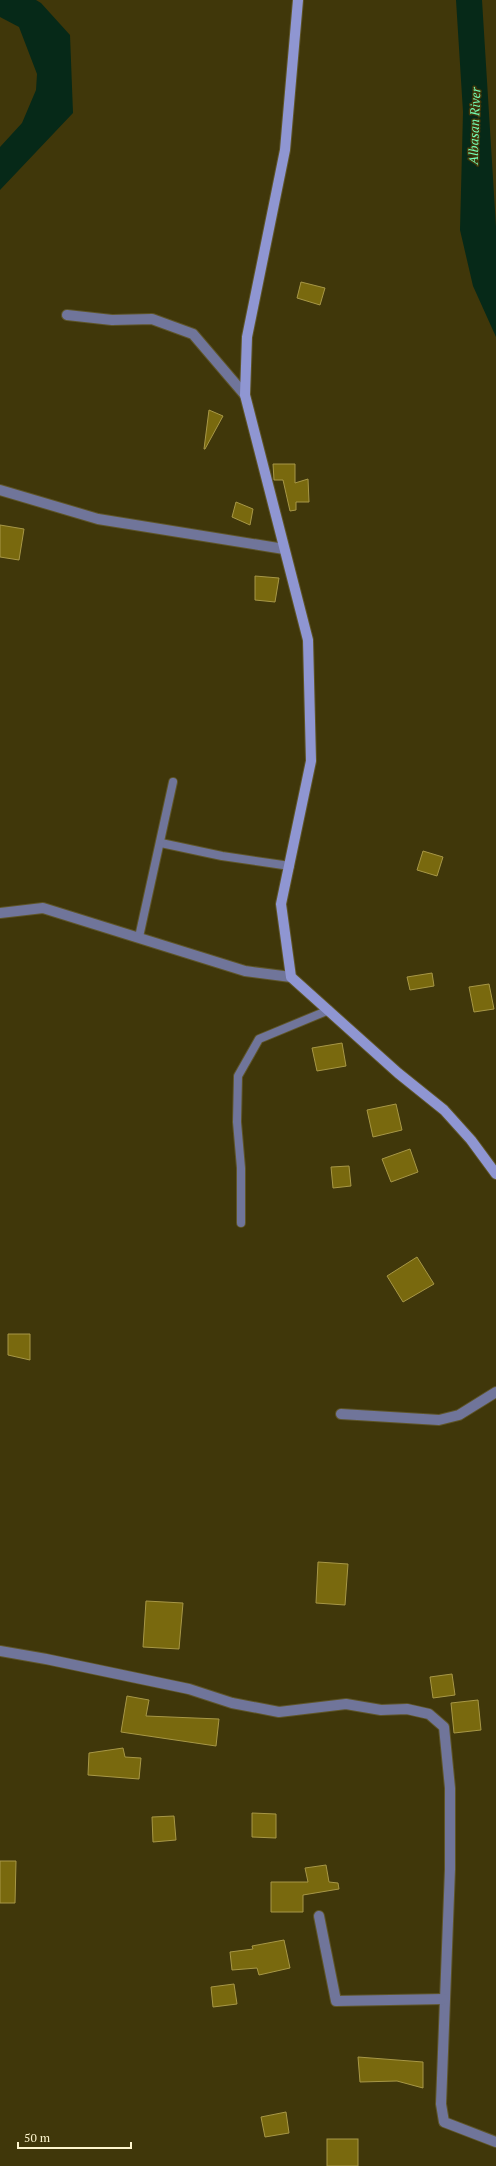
<svg xmlns="http://www.w3.org/2000/svg" width="496" height="2166" font-family="'PT Serif',serif">
<rect width="100%" height="100%" fill="#40370a"/>
<g fill="#062918">
<polygon points="0,0 36,0 41,3 70,35 73,113 0,190 0,147 22,123 36,90 37,74 19,27 0,17"/>
<polygon points="456,0 482,0 496,227 496,337 473,286 460,230 463,112"/>
</g>
<g fill="#79690e" stroke="#a79746">
<polygon points="301,282 325,288 320,305 297,298"/>
<polygon points="209,410 223,416 205,449 204,449"/>
<polygon points="273,464 295,464 295,483 308,479 309,502 296,502 296,510 290,511 283,480 274,480"/>
<polygon points="236,502 253,509 250,525 232,517"/>
<polygon points="0,525 24,529 19,560 0,557"/>
<polygon points="255,576 279,578 275,602 255,600"/>
<polygon points="423,851 443,857 437,876 417,870"/>
<polygon points="432,973 434,986 410,990 407,977"/>
<polygon points="489,984 494,1009 474,1012 469,987"/>
<polygon points="342,1043 346,1066 317,1071 312,1048"/>
<polygon points="396,1104 402,1130 373,1137 367,1110"/>
<polygon points="410,1149 418,1172 391,1182 382,1159"/>
<polygon points="349,1166 351,1186 333,1188 331,1167"/>
<polygon points="417,1257 434,1284 403,1302 387,1276"/>
<polygon points="8,1334 30,1334 30,1360 8,1355"/>
<polygon points="318,1562 348,1564 345,1605 316,1603"/>
<polygon points="146,1601 183,1603 179,1649 143,1647"/>
<polygon points="452,1674 455,1695 433,1698 430,1677"/>
<polygon points="127,1696 149,1700 146,1716 219,1719 216,1746 121,1732"/>
<polygon points="478,1700 481,1730 454,1733 451,1703"/>
<polygon points="123,1748 125,1757 141,1758 139,1779 88,1775 89,1753"/>
<polygon points="252,1813 276,1814 276,1838 252,1837"/>
<polygon points="174,1816 176,1840 153,1842 152,1817"/>
<polygon points="0,1861 16,1861 15,1903 0,1903"/>
<polygon points="326,1865 329,1882 338,1883 339,1889 303,1895 303,1912 271,1912 271,1882 308,1882 305,1868"/>
<polygon points="284,1940 290,1968 259,1975 257,1968 232,1970 230,1952 253,1949 252,1946"/>
<polygon points="234,1984 237,2004 213,2007 211,1987"/>
<polygon points="358,2057 423,2062 423,2088 397,2081 360,2082"/>
<polygon points="286,2112 289,2133 265,2137 261,2117"/>
<rect x="327" y="2139" width="31" height="27"/>
</g>
<g fill="none" stroke-linecap="round" stroke-linejoin="round">
<g stroke="#5e5529" stroke-width="10">
<g id="lane">
<polyline points="161,843 222,856 290,866"/>
<polyline points="139,937 173,782"/>
<polyline points="241,1223 241,1168 237,1122 238,1076 259,1039 329,1010"/>
</g>
</g>
<g stroke="#5e5529" stroke-width="12">
<g id="street">
<polyline points="67,315 112,320 152,319 193,334 245,395"/>
<polyline points="0,490 98,519 284,549"/>
<polyline points="0,913 43,908 245,971 291,977"/>
<polyline points="341,1414 439,1420 459,1415 496,1392"/>
<polyline points="0,1651 46,1659 189,1689 232,1703 279,1712 346,1704 381,1710 407,1709 429,1714 444,1727 450,1788 450,1869 441,2104 444,2122 496,2142"/>
<polyline points="319,1916 336,2001 444,1999"/>
</g>
</g>
<g stroke="#5e5529" stroke-width="12">
<polyline id="secondary" points="298,0 285,150 247,337 245,395 308,640 311,761 281,904 291,977 398,1073 444,1110 471,1140 496,1174"/>
</g>
<use href="#lane" stroke="#70759a" stroke-width="8"/>
<use href="#street" stroke="#70759a" stroke-width="10"/>
<use href="#secondary" stroke="#8f96d2" stroke-width="10"/>
</g>
<g text-anchor="middle" dominant-baseline="central" stroke-width="3" stroke-linejoin="round" paint-order="stroke">
<g font-size="13" font-style="italic" fill="#73feb6" stroke="#40370a">
<text transform="translate(474 126) rotate(-88)">Albasan River</text>
</g>
</g>
<path d="M18 2142v6h113v-6" fill="none" stroke="#fdf5ce" stroke-width="2"/>
<text x="24" y="2142" font-size="12" fill="#fdf5ce" stroke="#40370a" stroke-width="3" paint-order="stroke">50 m</text>
</svg>
